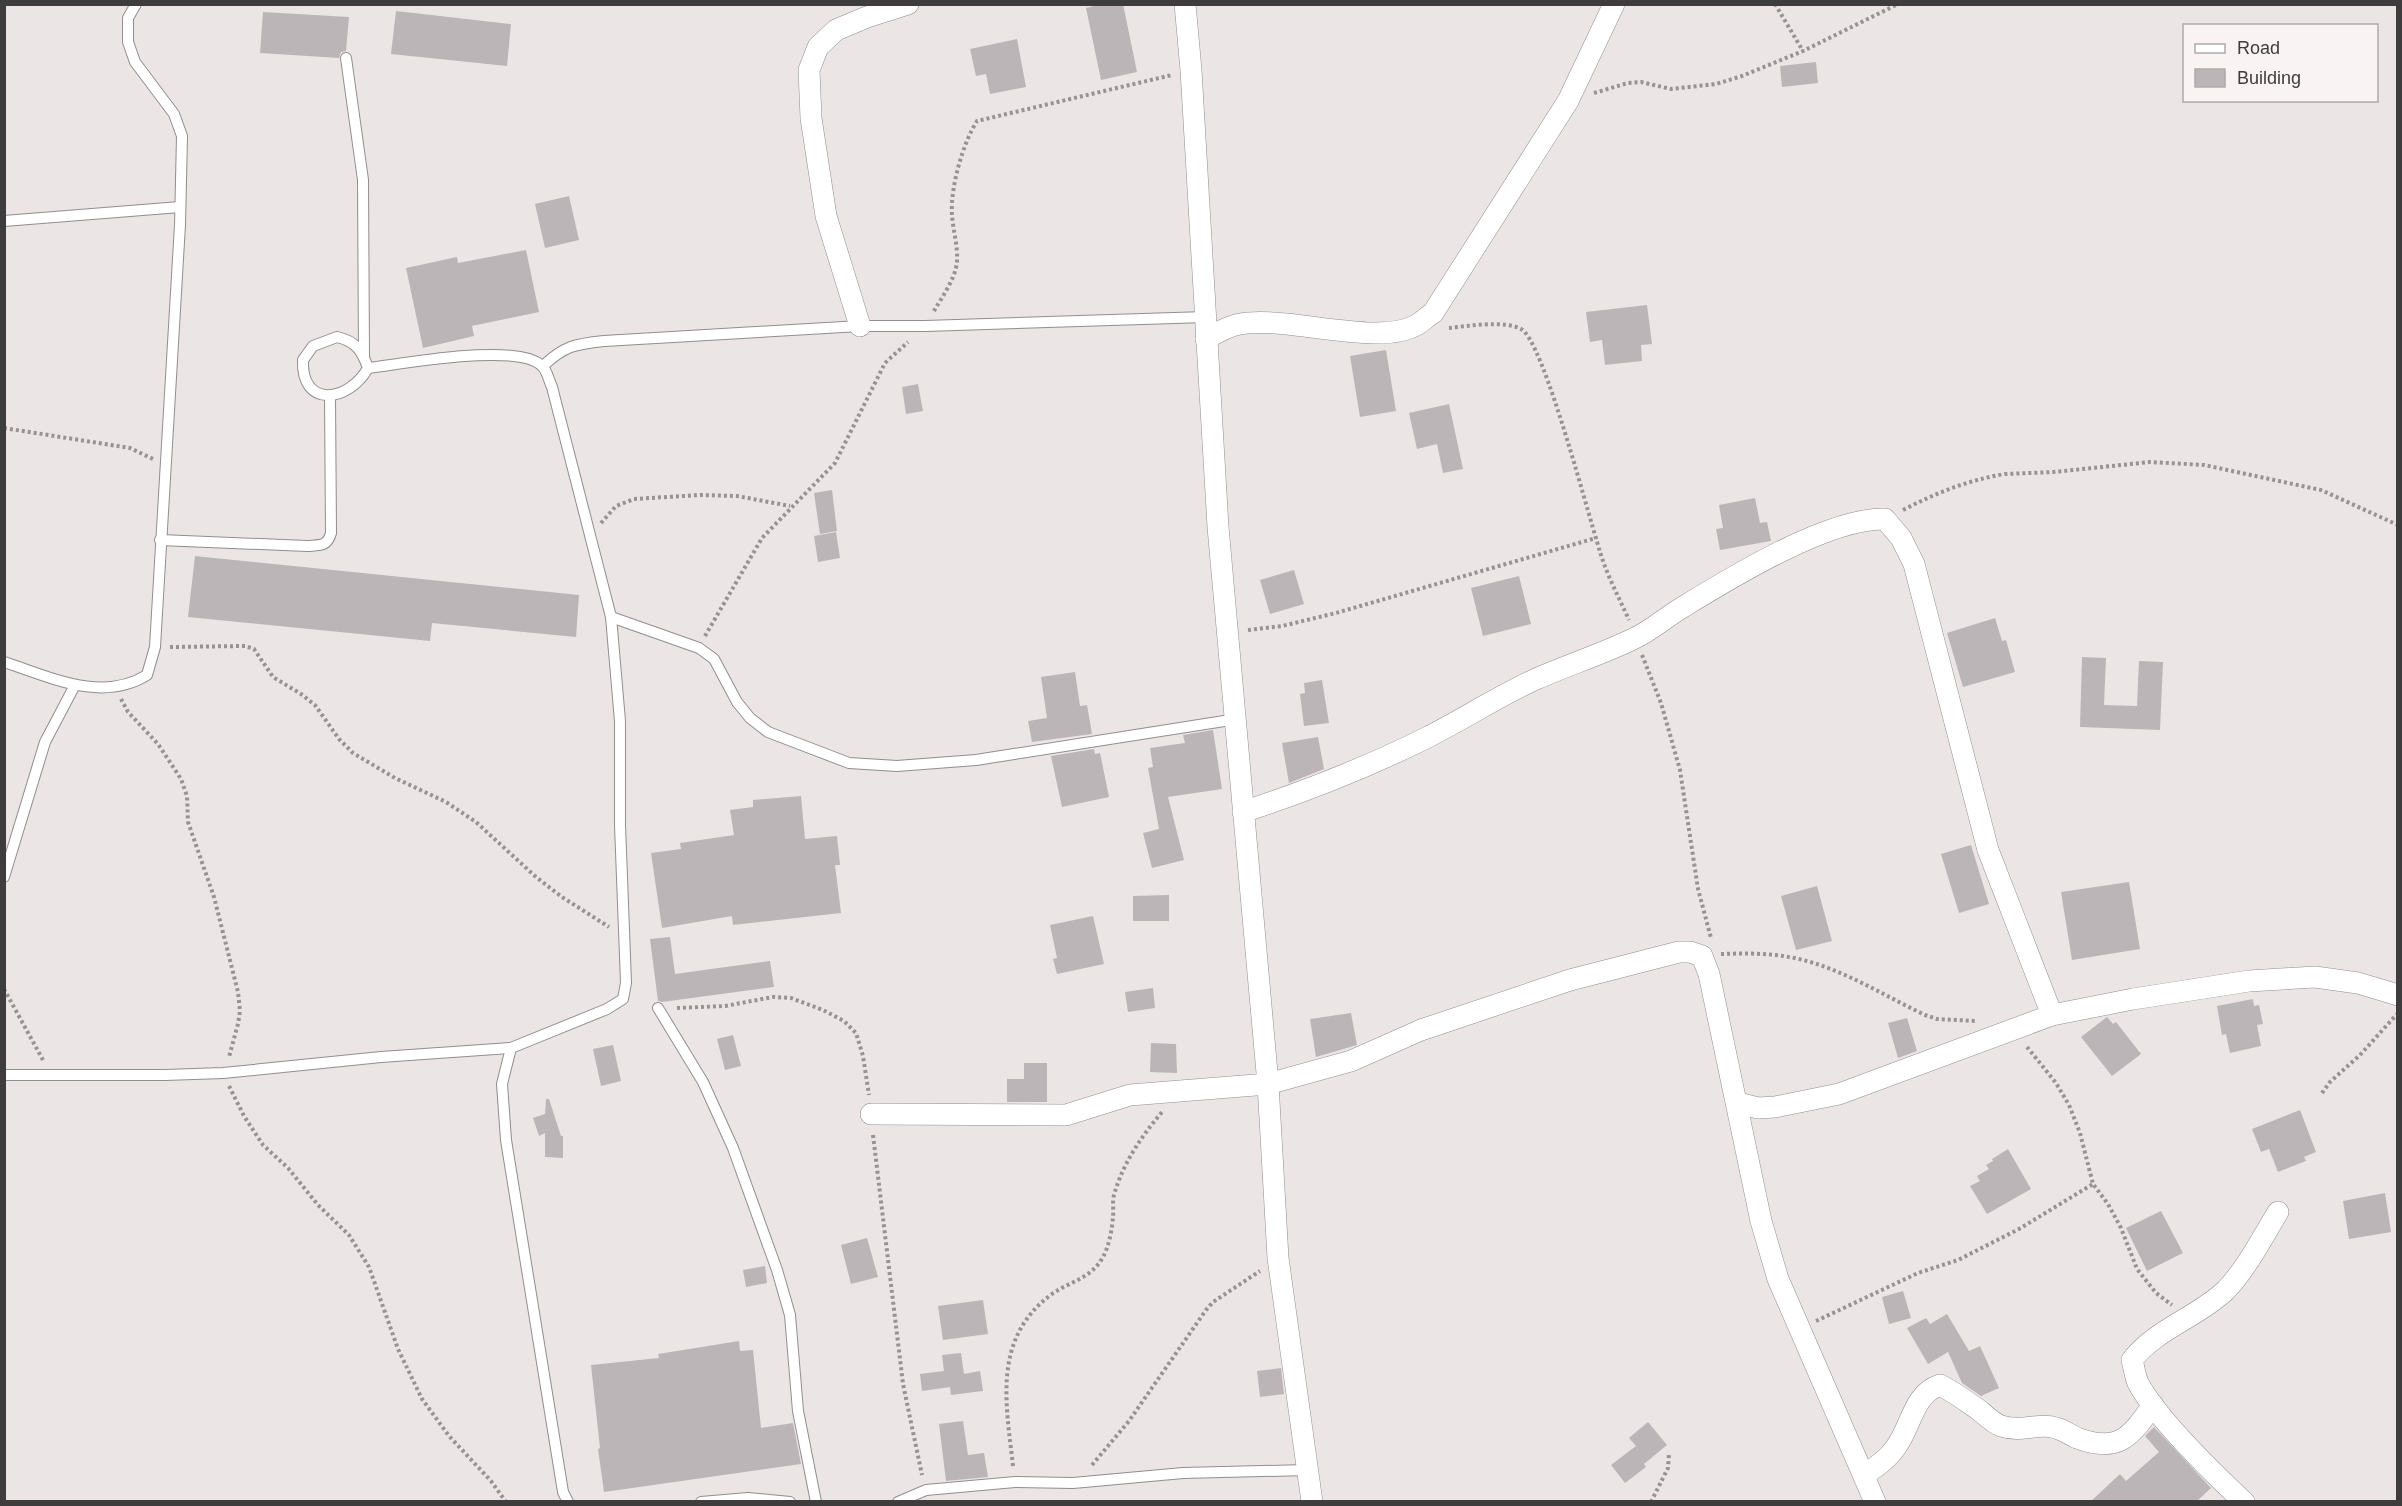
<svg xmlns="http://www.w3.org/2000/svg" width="2402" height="1506" font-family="Arial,sans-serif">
<rect width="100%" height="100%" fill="#ece5e6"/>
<g fill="#bcb5b7">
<polygon points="1102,4 1123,4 1137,72 1101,80 1086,8"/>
<polygon points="396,11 511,24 507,66 391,54"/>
<polygon points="263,12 349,17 346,51 341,52 339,58 260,53"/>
<polygon points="1017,39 1026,87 990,94 986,74 976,76 970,49"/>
<polygon points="1816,62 1818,83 1782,87 1780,66"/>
<polygon points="569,196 579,240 545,248 535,204"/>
<polygon points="526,250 539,312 472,326 474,336 423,348 406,268 457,257 458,263"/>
<polygon points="1647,305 1652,344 1641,345 1642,361 1605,365 1602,340 1590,342 1586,312"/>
<polygon points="1386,350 1396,411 1360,417 1350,356"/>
<polygon points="918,384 923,411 906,414 902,387"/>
<polygon points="1449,404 1463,469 1443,473 1437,444 1417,449 1409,413"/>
<polygon points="832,490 837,531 820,534 814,493"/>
<polygon points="1755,498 1760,523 1767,522 1771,541 1720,550 1716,529 1723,528 1719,505"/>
<polygon points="836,532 840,558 818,562 814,536"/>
<polygon points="195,556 579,595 576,637 432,623 430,641 188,617"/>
<polygon points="1294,570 1304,604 1270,614 1260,580"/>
<polygon points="1519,576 1531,624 1483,636 1471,588"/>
<polygon points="1995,618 2002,641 2006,640 2015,672 1963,687 1947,633"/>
<polygon points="2082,657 2106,658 2104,705 2137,706 2139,661 2163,662 2160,730 2080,727"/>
<polygon points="1075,672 1080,706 1087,705 1092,734 1032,742 1028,721 1047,718 1041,677"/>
<polygon points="1322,680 1329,723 1304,726 1300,694 1305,693 1304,683"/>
<polygon points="1213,730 1222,789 1168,797 1184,860 1152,868 1143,833 1159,829 1148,768 1153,767 1150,748 1185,743 1183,735"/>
<polygon points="1318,737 1324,769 1289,783 1282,743"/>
<polygon points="1094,749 1095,754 1100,753 1109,797 1062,807 1051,756"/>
<polygon points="801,796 805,839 837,836 840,865 835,865 841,913 733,925 732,916 662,928 651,853 681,849 680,843 734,835 730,810 753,807 753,800"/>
<polygon points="1971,845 1989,904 1959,913 1941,854"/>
<polygon points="2129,882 2140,949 2072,960 2061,892"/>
<polygon points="1817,886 1832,941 1796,950 1781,896"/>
<polygon points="1169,895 1169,921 1133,921 1133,896"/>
<polygon points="1093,916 1104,964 1057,974 1053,959 1057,958 1050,925"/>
<polygon points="670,937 675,974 770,961 774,987 662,1002 658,1001 650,939"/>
<polygon points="1153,988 1155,1008 1128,1012 1125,992"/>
<polygon points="2253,999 2254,1006 2259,1005 2263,1024 2257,1025 2261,1046 2230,1053 2226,1034 2222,1035 2217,1006"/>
<polygon points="1351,1013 1357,1045 1316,1057 1310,1019"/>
<polygon points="2107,1017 2113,1024 2116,1022 2141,1054 2112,1076 2081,1037"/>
<polygon points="1907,1018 1917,1051 1898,1058 1888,1023"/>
<polygon points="733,1035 741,1066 725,1070 717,1039"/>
<polygon points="1151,1043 1176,1044 1177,1073 1150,1072"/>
<polygon points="613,1045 621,1081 601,1086 593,1049"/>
<polygon points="1024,1063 1047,1063 1047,1102 1007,1102 1007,1079 1024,1079"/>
<polygon points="546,1099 549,1099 561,1136 563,1136 563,1158 545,1157 545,1133 539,1136 533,1118 545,1114"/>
<polygon points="2300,1110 2316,1152 2304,1157 2306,1161 2278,1172 2269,1149 2261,1152 2252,1129"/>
<polygon points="2008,1149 2031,1189 1987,1214 1970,1186 1980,1181 1977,1176 1989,1169 1986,1165 1993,1161 1992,1159"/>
<polygon points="2385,1193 2391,1232 2349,1239 2343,1201"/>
<polygon points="2161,1211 2183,1253 2147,1271 2126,1228"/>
<polygon points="867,1238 878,1277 851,1284 841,1245"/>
<polygon points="765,1266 767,1283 746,1287 743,1270"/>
<polygon points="1903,1291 1911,1318 1889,1324 1882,1297"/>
<polygon points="983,1300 988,1334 943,1340 938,1306"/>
<polygon points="1947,1314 1969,1351 1980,1346 1999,1388 1981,1396 1962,1383 1948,1352 1928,1364 1907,1328 1926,1318 1930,1324"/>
<polygon points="739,1341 740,1351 753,1350 761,1428 793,1423 801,1464 604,1492 598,1449 600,1448 591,1365 659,1358 658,1354"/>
<polygon points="961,1353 964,1374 980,1371 983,1391 951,1395 950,1387 922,1391 920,1374 944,1371 942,1355"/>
<polygon points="1281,1368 1284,1394 1260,1397 1257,1371"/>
<polygon points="963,1421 968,1455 984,1453 988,1477 946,1481 939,1424"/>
<polygon points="1648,1422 1667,1445 1644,1464 1646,1467 1625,1483 1611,1465 1636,1446 1629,1438"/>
<polygon points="2154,1427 2211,1488 2196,1502 2090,1502 2120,1474 2126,1481 2159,1452 2145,1436"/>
</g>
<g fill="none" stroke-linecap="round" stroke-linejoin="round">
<g stroke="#938d8e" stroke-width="12">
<g id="service">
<polyline points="346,58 363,180 364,356"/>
<polyline points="4,221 180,207"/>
<path d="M337,337C355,341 362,350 368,368C349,402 301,409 303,360L313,346Z"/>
<path d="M543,366C564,346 575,344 604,341L860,326H925L1206,317"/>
<path d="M368,368C403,364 518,342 542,366C547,370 549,381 552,387L611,617L620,721V825L626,983L623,999L607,1009L511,1048L502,1084L506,1140L563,1492L568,1502"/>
<path d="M160,540L307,546C320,545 327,547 331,533L330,396"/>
<polyline points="611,617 699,648 714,659 737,702 750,718 768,732 849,763 897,766 976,760 1237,719"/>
<path d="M4,662C50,677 102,703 147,675L155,647L180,225L182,136L174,114L135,62L128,42V18L136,4"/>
<polyline points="4,877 45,742 75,685"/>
<polyline points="658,1008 703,1082 733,1148 777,1270 790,1315 798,1411 816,1502"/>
<polyline points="4,1075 165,1075 223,1073 381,1057 511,1048"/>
<polyline points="701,1502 748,1498 790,1502"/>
<polyline points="898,1502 926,1490 1015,1482 1073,1483 1183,1473 1307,1470"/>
</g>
</g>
<g stroke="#938d8e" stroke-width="22">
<g id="minor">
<polyline points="1185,4 1191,70 1218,527 1268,1084 1278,1258 1312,1502"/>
<polyline points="860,326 826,216 811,118 809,70 818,47 836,30 867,17 908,4"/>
<path d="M1206,339C1216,333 1228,326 1240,324C1287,315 1380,348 1418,324C1423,321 1428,316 1433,313L1568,101L1614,4"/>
<path d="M1243,812C1307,791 1368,767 1428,737C1465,718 1499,696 1536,679C1568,665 1602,654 1633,639C1651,631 1666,617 1683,607C1732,577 1828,518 1885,519L1901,538L1914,564L1988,850L2052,1015"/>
<polyline points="1738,1103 1758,1108 1775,1107 1839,1094 2052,1015 2133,999 2249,981 2315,977 2358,983 2398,995"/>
<polyline points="871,1114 1066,1115 1130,1095 1268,1084 1351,1061 1421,1030 1570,980 1679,952 1690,952 1702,956 1709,974 1761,1221 1778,1279 1875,1502"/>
<path d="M1864,1475C1876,1467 1888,1459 1896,1447C1912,1425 1913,1394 1940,1385C1954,1392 1966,1401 1979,1410C1986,1416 1993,1423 2001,1426C2022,1433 2039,1422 2056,1428C2064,1430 2070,1435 2077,1438C2119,1454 2131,1436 2153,1405"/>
<path d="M2244,1502C2212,1472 2158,1420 2138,1383C2135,1376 2134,1367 2132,1360C2156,1329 2198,1317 2226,1290C2247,1268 2262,1238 2278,1212"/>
</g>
</g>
<g stroke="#979293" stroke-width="4" stroke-dasharray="3 3" stroke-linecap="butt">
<polyline points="1775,4 1803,51"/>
<polyline points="1594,93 1628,83 1641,82 1671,89 1716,84 1742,76 1803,51 1898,4"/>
<path d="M934,311C942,297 956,278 957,261C958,246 953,230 952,215C950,188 963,143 977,121L1172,75"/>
<path d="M1449,328C1468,326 1504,320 1521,329C1544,340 1591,527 1603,561C1610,581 1620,600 1629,620"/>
<polyline points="4,428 130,448 153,459"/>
<path d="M1903,510C1936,493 1968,480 2005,474L2054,472L2150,462L2204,465L2321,490L2398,525"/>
<polyline points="601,523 616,506 634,499 700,495 737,496 790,506"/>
<polyline points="1248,630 1282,626 1336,613 1596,538"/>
<polyline points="705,636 762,538 835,463 885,363 908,342"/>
<polyline points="170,647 245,646 254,649 273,677 301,694 315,705 339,739 353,753 395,778 446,802 476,822 536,877 562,897 609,927"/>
<polyline points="1642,655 1661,703 1680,770 1698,889 1711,938"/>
<polyline points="121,699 128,712 158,744 181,779 187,796 188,822 214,897 238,992 240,1011 238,1024 229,1057"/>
<path d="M1721,954C1749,953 1776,953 1803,960C1846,971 1885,996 1925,1015L1937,1019L1976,1021"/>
<polyline points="4,989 43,1060"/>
<polyline points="677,1008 725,1006 773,997 791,998 823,1010 844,1021 856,1033 863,1056 869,1095"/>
<polyline points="2027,1047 2056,1083 2069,1105 2080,1133 2093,1184 2108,1204 2121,1228 2137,1269 2156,1293 2172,1305"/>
<polyline points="229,1086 244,1116 263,1145 288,1168 318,1205 349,1235 369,1267 398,1349 422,1399 449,1436 491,1481 506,1502"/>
<polyline points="2322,1093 2330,1082 2360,1055 2397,1014"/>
<polyline points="873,1135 903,1384 922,1475"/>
<polyline points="1816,1321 1918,1273 1958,1260 2019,1229 2093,1184"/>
<polyline points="1092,1465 1129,1421 1206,1310 1213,1302 1260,1271"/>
<path d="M1013,1466C1006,1403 992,1338 1052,1294C1070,1281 1091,1279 1103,1257C1109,1246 1112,1230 1113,1217C1114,1210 1112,1202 1114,1195C1123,1163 1141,1137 1162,1112"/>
<polyline points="1651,1502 1668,1468 1669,1453"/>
</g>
<use href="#service" stroke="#fff" stroke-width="10"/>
<use href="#minor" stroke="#fff" stroke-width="21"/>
</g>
<rect width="2402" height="1506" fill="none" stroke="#3e3c3c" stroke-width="12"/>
<rect x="2183" y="24" width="195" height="78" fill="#f9f3f4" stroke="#aeaaaa" stroke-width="1.5"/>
<rect x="2195" y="44" width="30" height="9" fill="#ffffff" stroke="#aeaaaa" stroke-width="1.5"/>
<text x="2237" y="54" font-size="18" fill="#3e3c3c">Road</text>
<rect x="2195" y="69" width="30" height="18" fill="#bcb5b7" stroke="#aeaaaa" stroke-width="1.5"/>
<text x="2237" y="84" font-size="18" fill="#3e3c3c">Building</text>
</svg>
